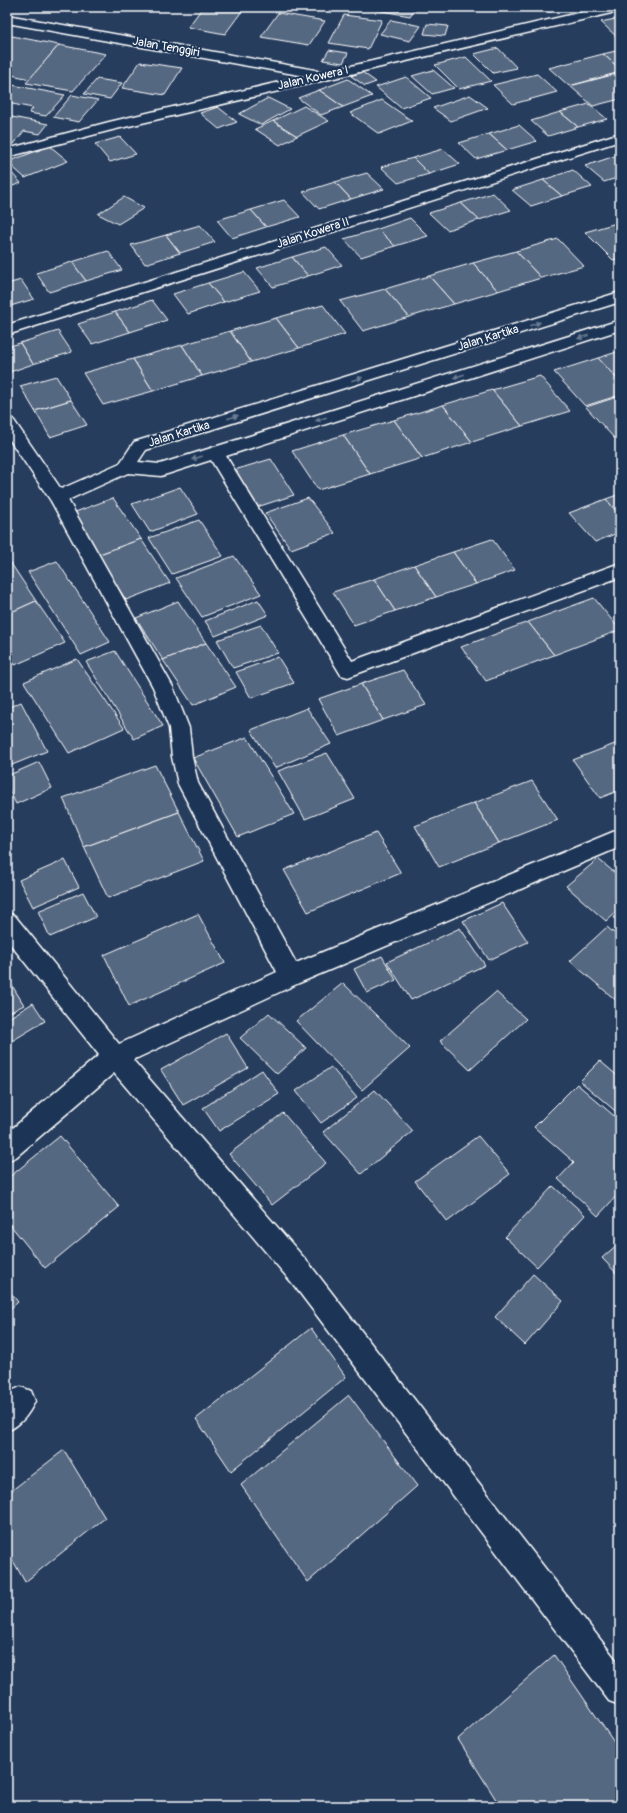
<svg xmlns="http://www.w3.org/2000/svg" width="627" height="1813" font-family="Pangolin,sans-serif">
<rect width="100%" height="100%" fill="#263d5e"/>
<filter id="ink" filterUnits="userSpaceOnUse"><feTurbulence type="fractalNoise" baseFrequency=".025" numOctaves="2"/><feDisplacementMap in="SourceGraphic" scale="8" xChannelSelector="R" yChannelSelector="G"/><feConvolveMatrix kernelMatrix="1 2 1 2 8 2 1 2 1" color-interpolation-filters="sRGB"/></filter>
<g filter="url(#ink)">
<g fill="#556781" stroke="#fff">
<polygon points="203,7 245,7 225,34 188,27"/>
<polygon points="372,7 416,7 410,16 371,9"/>
<polygon points="539,7 561,7 550,12"/>
<polygon points="278,13 325,21 309,45 261,37"/>
<polygon points="344,15 382,20 368,49 329,43"/>
<polygon points="620,18 620,40 601,22"/>
<polygon points="391,20 421,26 410,41 380,34"/>
<polygon points="427,24 448,26 445,36 424,34"/>
<polygon points="12,36 59,45 30,79 7,74 7,42"/>
<polygon points="59,45 106,54 73,91 26,83"/>
<polygon points="498,48 517,68 493,73 474,54"/>
<polygon points="329,50 348,53 343,63 323,60"/>
<polygon points="620,50 620,69 603,54"/>
<polygon points="603,54 620,69 620,72 569,86 549,68"/>
<polygon points="466,57 491,81 459,89 435,65"/>
<polygon points="140,62 182,68 165,95 122,88"/>
<polygon points="433,70 454,88 432,94 412,76"/>
<polygon points="362,72 376,82 365,86 351,76"/>
<polygon points="620,73 620,99 593,106 570,86"/>
<polygon points="537,74 557,92 513,104 493,85"/>
<polygon points="406,77 431,98 401,108 376,87"/>
<polygon points="97,79 122,83 110,99 84,94"/>
<polygon points="348,79 372,96 343,107 319,90"/>
<polygon points="7,84 65,95 46,116 29,113 33,108 7,103"/>
<polygon points="319,90 343,107 321,115 298,98"/>
<polygon points="72,95 98,100 79,122 53,117"/>
<polygon points="470,95 488,108 451,121 433,108"/>
<polygon points="268,98 290,109 261,125 239,114"/>
<polygon points="382,100 412,121 379,134 350,113"/>
<polygon points="589,104 607,119 578,127 560,112"/>
<polygon points="304,106 329,121 297,136 273,121"/>
<polygon points="218,107 237,122 219,129 200,113"/>
<polygon points="560,112 578,127 548,136 531,121"/>
<polygon points="7,116 48,124 40,134 24,131 14,144 7,142"/>
<polygon points="273,121 297,136 280,145 255,129"/>
<polygon points="519,125 537,141 507,150 489,134"/>
<polygon points="489,134 507,150 476,159 459,143"/>
<polygon points="120,137 136,154 110,162 95,144"/>
<polygon points="50,146 68,161 25,178 7,162"/>
<polygon points="443,149 460,164 429,174 413,158"/>
<polygon points="615,156 620,161 620,177 604,182 585,166"/>
<polygon points="413,158 429,174 398,183 381,167"/>
<polygon points="7,168 21,183 7,188"/>
<polygon points="573,170 592,187 562,196 543,180"/>
<polygon points="367,173 384,189 351,199 335,182"/>
<polygon points="543,180 562,196 531,206 512,190"/>
<polygon points="335,182 351,199 319,209 303,192"/>
<polygon points="493,193 511,210 479,220 461,203"/>
<polygon points="124,197 144,208 118,224 98,214"/>
<polygon points="284,200 300,217 266,227 251,210"/>
<polygon points="461,203 479,220 447,230 429,213"/>
<polygon points="251,210 266,227 232,238 217,220"/>
<polygon points="410,218 428,236 395,246 378,229"/>
<polygon points="620,222 620,258 613,260 585,232"/>
<polygon points="200,225 215,242 180,253 166,235"/>
<polygon points="378,229 395,246 361,257 344,239"/>
<polygon points="166,235 180,253 145,264 131,245"/>
<polygon points="558,239 584,266 541,278 516,251"/>
<polygon points="326,247 342,265 308,276 292,257"/>
<polygon points="108,251 122,270 86,281 72,262"/>
<polygon points="516,251 541,278 498,291 473,263"/>
<polygon points="292,257 308,276 273,287 257,268"/>
<polygon points="72,262 86,281 49,292 36,273"/>
<polygon points="473,263 498,291 454,304 429,276"/>
<polygon points="244,272 260,291 224,302 208,283"/>
<polygon points="429,276 454,304 409,317 385,289"/>
<polygon points="21,280 34,299 7,307 7,284"/>
<polygon points="208,283 224,302 188,314 173,294"/>
<polygon points="385,289 409,317 363,331 340,301"/>
<polygon points="152,300 167,320 130,332 115,312"/>
<polygon points="323,305 345,334 299,348 276,318"/>
<polygon points="115,312 130,332 92,344 78,324"/>
<polygon points="276,318 299,348 251,362 230,331"/>
<polygon points="58,331 72,352 33,364 20,343"/>
<polygon points="230,331 251,362 202,376 182,345"/>
<polygon points="20,343 33,364 7,373 7,347"/>
<polygon points="182,345 202,376 153,391 133,359"/>
<polygon points="620,351 620,382 598,358"/>
<polygon points="598,358 620,382 620,395 585,406 554,372"/>
<polygon points="133,359 153,391 103,405 83,373"/>
<polygon points="56,376 71,400 35,411 20,386"/>
<polygon points="540,376 570,411 522,426 492,390"/>
<polygon points="492,390 522,426 472,442 443,405"/>
<polygon points="620,396 620,436 614,438 586,407"/>
<polygon points="71,400 87,425 50,437 35,411"/>
<polygon points="443,405 472,442 422,458 394,420"/>
<polygon points="394,420 422,458 370,474 343,435"/>
<polygon points="343,435 370,474 318,490 292,451"/>
<polygon points="271,459 294,495 254,508 231,471"/>
<polygon points="180,487 198,514 150,532 132,504"/>
<polygon points="620,494 620,516 606,499"/>
<polygon points="113,498 141,539 97,555 70,514"/>
<polygon points="308,498 335,533 291,549 265,513"/>
<polygon points="606,499 620,516 620,532 595,542 569,513"/>
<polygon points="199,520 223,556 172,574 149,538"/>
<polygon points="7,521 14,532 7,534"/>
<polygon points="141,539 170,583 126,600 97,555"/>
<polygon points="492,539 515,570 476,584 453,552"/>
<polygon points="453,552 476,584 436,597 414,565"/>
<polygon points="234,556 261,594 202,617 176,578"/>
<polygon points="57,561 110,642 81,655 28,572"/>
<polygon points="10,562 36,601 7,614 7,563"/>
<polygon points="414,565 436,597 395,611 374,579"/>
<polygon points="374,579 395,611 354,625 333,592"/>
<polygon points="594,598 620,630 554,655 528,622"/>
<polygon points="258,600 268,615 215,636 205,621"/>
<polygon points="36,601 65,643 15,665 7,652 7,614"/>
<polygon points="178,601 206,643 163,660 136,618"/>
<polygon points="528,622 554,655 486,681 461,647"/>
<polygon points="261,625 278,653 233,668 217,640"/>
<polygon points="206,643 236,687 193,705 163,660"/>
<polygon points="115,651 163,726 134,739 86,662"/>
<polygon points="278,657 294,683 251,698 236,672"/>
<polygon points="77,659 124,728 69,753 24,682"/>
<polygon points="403,670 426,705 383,720 361,684"/>
<polygon points="361,684 383,720 339,736 318,699"/>
<polygon points="21,702 47,751 7,767 7,708"/>
<polygon points="307,708 331,744 275,768 251,730"/>
<polygon points="247,737 294,814 238,837 193,758"/>
<polygon points="620,742 620,790 600,798 573,760"/>
<polygon points="327,753 355,799 305,819 278,771"/>
<polygon points="39,762 52,788 16,804 7,786 7,776"/>
<polygon points="155,765 179,812 84,847 63,798"/>
<polygon points="532,781 558,820 499,843 474,803"/>
<polygon points="474,803 499,843 439,867 415,826"/>
<polygon points="179,812 204,861 108,898 84,847"/>
<polygon points="376,833 401,873 308,912 284,870"/>
<polygon points="598,859 620,877 620,908 606,921 566,886"/>
<polygon points="65,860 79,887 33,907 19,880"/>
<polygon points="83,892 96,917 50,937 38,911"/>
<polygon points="502,903 528,942 489,960 463,921"/>
<polygon points="198,914 225,963 129,1006 104,955"/>
<polygon points="607,927 620,938 620,1000 618,1002 570,961"/>
<polygon points="460,928 485,965 411,1000 387,962"/>
<polygon points="382,956 396,980 367,993 354,969"/>
<polygon points="7,977 24,1005 7,1014"/>
<polygon points="343,983 410,1048 362,1090 296,1021"/>
<polygon points="496,992 526,1019 470,1070 440,1041"/>
<polygon points="33,1003 45,1021 7,1044 7,1019"/>
<polygon points="269,1013 306,1048 277,1074 240,1038"/>
<polygon points="226,1033 248,1068 183,1105 161,1070"/>
<polygon points="600,1061 620,1078 620,1115 580,1081"/>
<polygon points="331,1067 357,1098 321,1123 296,1091"/>
<polygon points="262,1070 279,1094 219,1131 203,1108"/>
<polygon points="577,1084 620,1121 620,1192 598,1216 558,1179 574,1162 534,1127"/>
<polygon points="375,1090 413,1131 361,1174 323,1132"/>
<polygon points="283,1113 326,1163 272,1205 229,1154"/>
<polygon points="60,1136 119,1207 45,1268 7,1221 7,1179"/>
<polygon points="478,1136 510,1174 447,1222 415,1181"/>
<polygon points="553,1186 585,1215 537,1267 505,1237"/>
<polygon points="620,1242 620,1277 602,1258"/>
<polygon points="533,1274 563,1301 525,1345 495,1317"/>
<polygon points="7,1288 18,1302 7,1312"/>
<polygon points="311,1328 346,1377 231,1471 196,1419"/>
<polygon points="349,1395 417,1486 308,1582 241,1485"/>
<polygon points="64,1450 105,1518 25,1582 7,1550 7,1494"/>
<polygon points="554,1655 620,1751 620,1806 500,1806 458,1739"/>
</g>
<g fill="none" stroke-linecap="round" stroke-linejoin="round">
<g stroke="#fff" stroke-width="3">
<g id="minor">
<polygon points="604,7 620,7 620,11 112,130 7,157 7,149 109,122 305,76 7,23 7,15 315,70 321,73"/>
<polygon points="620,133 620,141 7,335 7,325"/>
<polygon points="620,292 620,302 146,450 138,462 160,464 620,320 620,330 226,456 352,661 620,563 620,577 348,677 341,675 211,460 161,476 128,473 68,500 173,687 189,728 192,757 198,783 296,963 620,829 620,847 299,983 133,1060 311,1266 620,1665 620,1705 609,1701 293,1284 114,1073 16,1157 7,1161 7,1133 99,1055 7,940 7,913 15,916 119,1044 277,972 178,784 172,757 169,728 153,687 51,501 7,436 7,417 13,419 61,489 120,463 134,442"/>
<path d="M21,1387L31,1391L35,1401C29,1414 21,1425 7,1431V1396L11,1391Z"/>
</g>
</g>
<use href="#minor" fill="#1d3557" fill-rule="evenodd"/>
</g>
<defs><path id="oneway-solid" d="M-6-.8H1V-3.2L6.5 0L1 3.2V.8H-6Z"/></defs>
<g fill="#6c7c92">
<use href="#oneway-solid" transform="translate(535 324) rotate(-17)"/>
<use href="#oneway-solid" transform="translate(583 337) rotate(163)"/>
<use href="#oneway-solid" transform="translate(459 376) rotate(163)"/>
<use href="#oneway-solid" transform="translate(357 379) rotate(-17)"/>
<use href="#oneway-solid" transform="translate(233 417) rotate(-17)"/>
<use href="#oneway-solid" transform="translate(321 419) rotate(163)"/>
<use href="#oneway-solid" transform="translate(197 458) rotate(161)"/>
</g>
</g>
<g text-anchor="middle" dominant-baseline="central" stroke-width="4" stroke-linejoin="round" paint-order="stroke">
<g font-size="12" fill="#fff" stroke="#1d3557">
<text transform="translate(166 47) rotate(10)">Jalan Tenggiri</text>
<text transform="translate(313 78) rotate(-13)">Jalan Kowera I</text>
<text transform="translate(313 233) rotate(-18)">Jalan Kowera II</text>
<text transform="translate(488 338) rotate(-17)">Jalan Kartika</text>
<text transform="translate(179 434) rotate(-17)">Jalan Kartika</text>
</g>
</g>
<rect width="627" height="1813" fill="none" stroke="#1d3557" stroke-width="24"/>
<rect x="12" y="12" width="603" height="1789" fill="none" stroke="#fff" stroke-width="1.5" filter="url(#ink)"/>
</svg>
